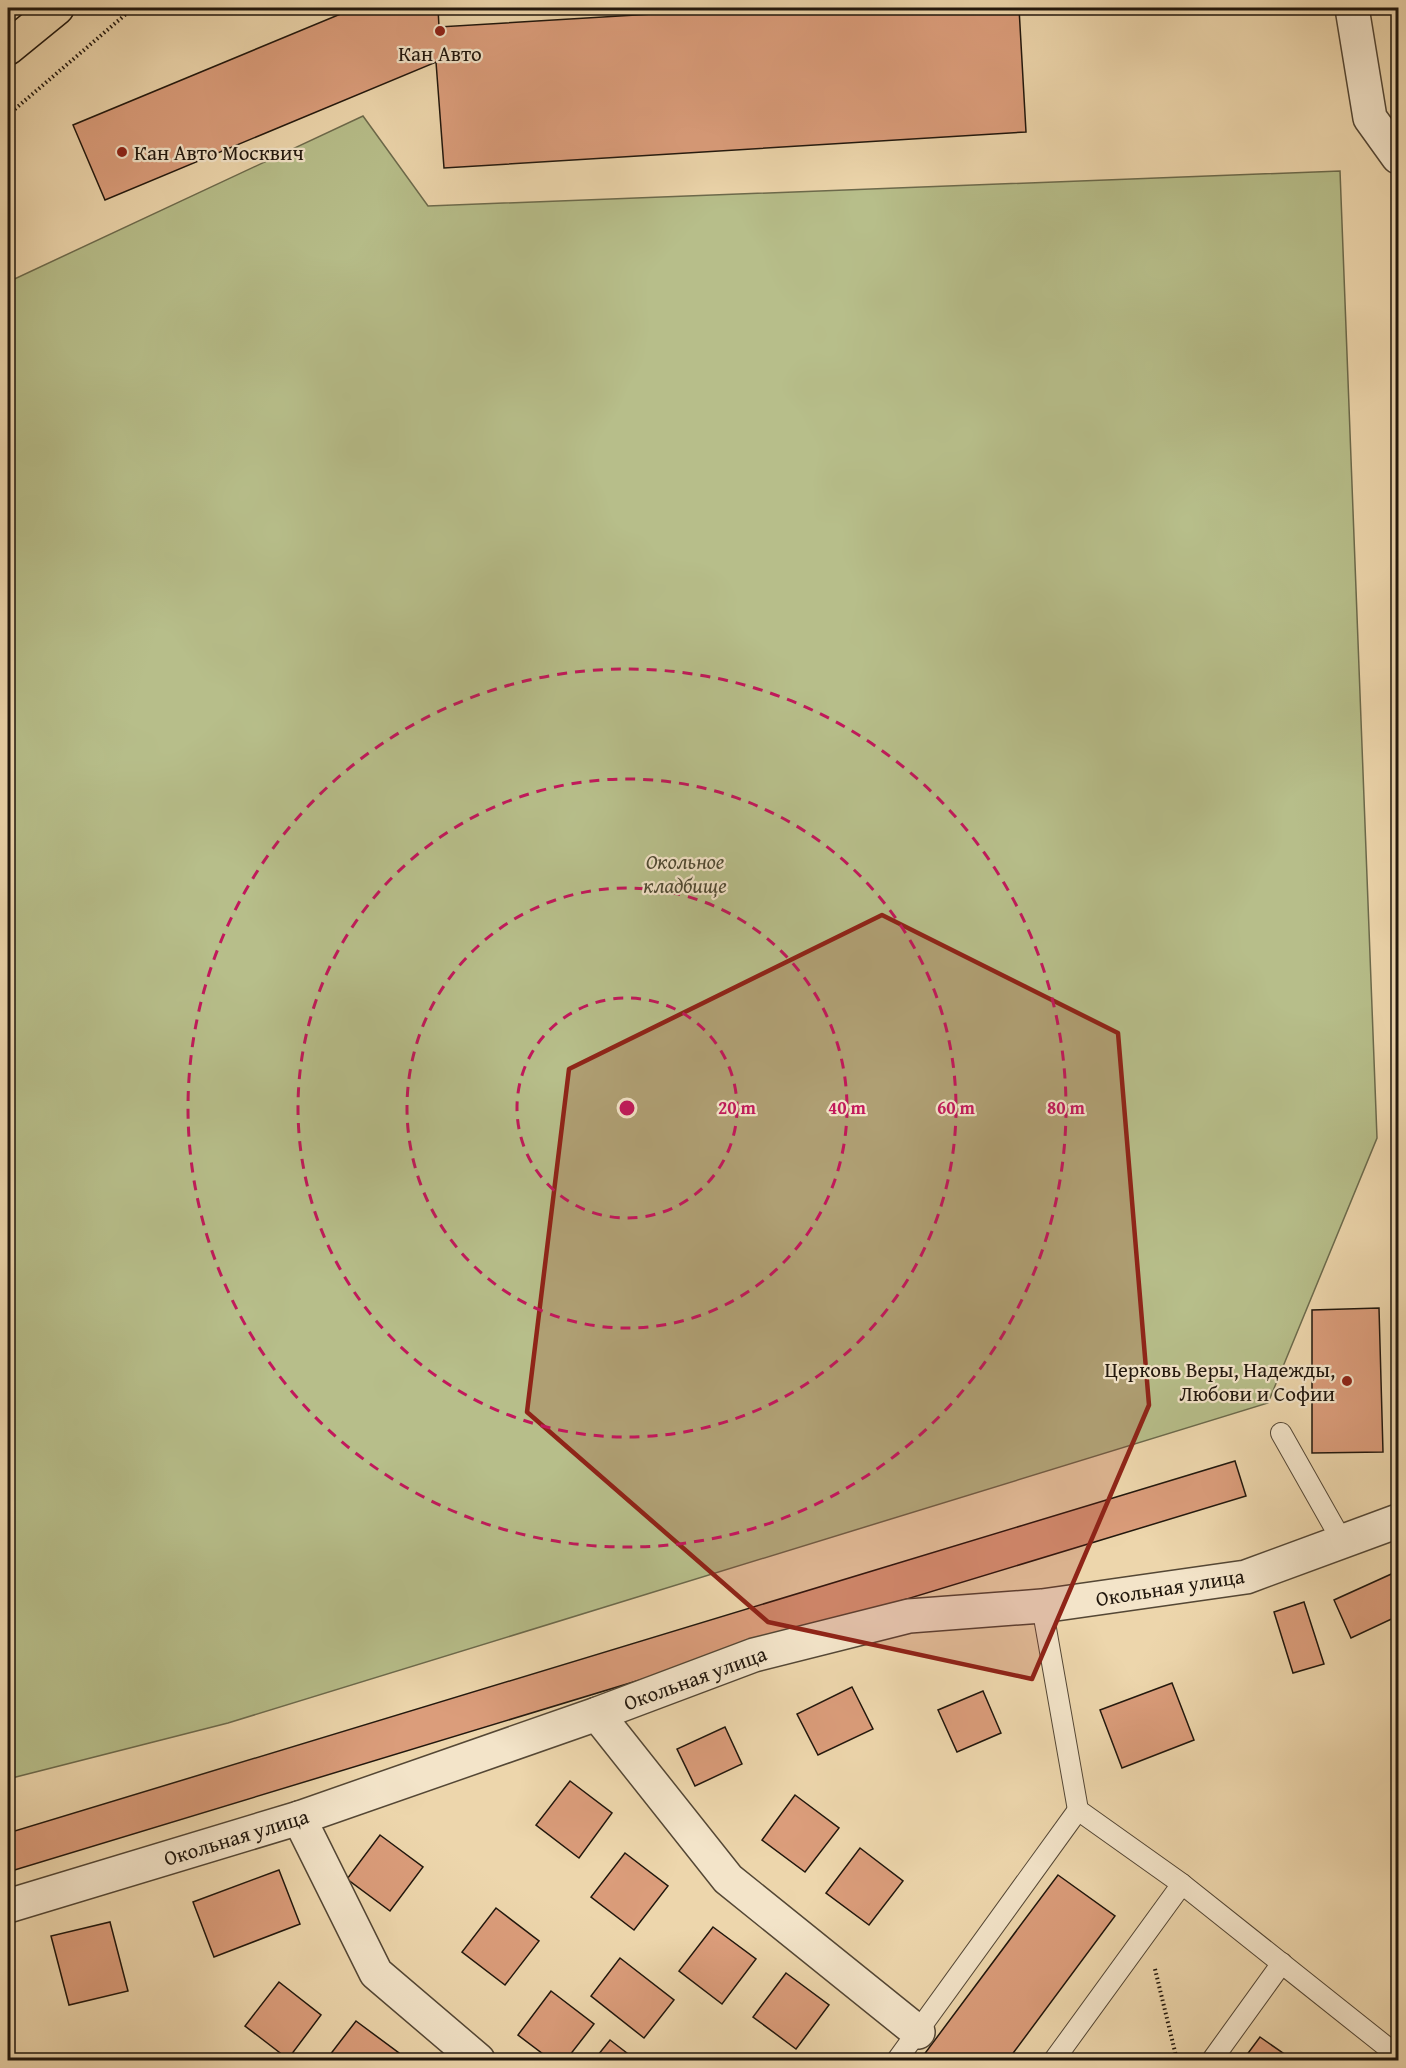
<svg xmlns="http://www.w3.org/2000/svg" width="1406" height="2068" font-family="'Gentium Book Plus',serif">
<rect width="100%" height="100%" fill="#edd6ac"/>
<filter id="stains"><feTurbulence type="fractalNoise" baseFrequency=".00333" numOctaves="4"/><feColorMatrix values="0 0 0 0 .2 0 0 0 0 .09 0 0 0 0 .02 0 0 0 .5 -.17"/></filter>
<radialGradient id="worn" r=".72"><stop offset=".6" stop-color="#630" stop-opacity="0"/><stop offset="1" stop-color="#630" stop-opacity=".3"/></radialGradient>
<polygon fill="#b7be8a" stroke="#6c6a4c" stroke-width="1.5" points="363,116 428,206 1340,171 1377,1138 1268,1403 228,1723 8,1779 8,282"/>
<g fill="#db9d7b" stroke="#21170d" stroke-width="1.5">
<polygon points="355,8 438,8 439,27 752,8 1019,8 1026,132 444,168 436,62 105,200 73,125"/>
<polygon points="1379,1308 1383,1452 1312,1453 1312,1310"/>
<polygon points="1235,1461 1246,1496 8,1872 8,1833"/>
<polygon points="1398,1571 1398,1616 1351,1638 1334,1600"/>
<polygon points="1304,1602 1324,1664 1293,1673 1274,1612"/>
<polygon points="1172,1683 1194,1740 1122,1768 1100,1710"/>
<polygon points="852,1687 873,1729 818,1755 797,1714"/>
<polygon points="983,1691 1001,1733 957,1752 938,1710"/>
<polygon points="725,1727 742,1764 695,1786 677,1749"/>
<polygon points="570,1781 612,1813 579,1858 536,1825"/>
<polygon points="795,1795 839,1828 805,1872 762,1840"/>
<polygon points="380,1835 423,1867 390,1911 347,1879"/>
<polygon points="860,1848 903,1881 869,1925 826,1893"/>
<polygon points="625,1853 668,1886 634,1930 591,1897"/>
<polygon points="279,1870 300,1924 214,1957 193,1902"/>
<polygon points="1058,1875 1115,1916 1008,2060 920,2060"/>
<polygon points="496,1908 539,1941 505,1985 462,1952"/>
<polygon points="110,1922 128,1991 69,2005 51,1936"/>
<polygon points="713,1927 756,1959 722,2004 679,1971"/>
<polygon points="620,1958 674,2000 644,2038 591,1996"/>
<polygon points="786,1973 829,2005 796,2049 753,2017"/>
<polygon points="279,1982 321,2015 288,2059 245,2026"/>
<polygon points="551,1991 594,2024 566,2060 551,2060 518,2035"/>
<polygon points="356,2021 399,2053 394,2060 326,2060"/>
<polygon points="1260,2037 1293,2060 1243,2060"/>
<polygon points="610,2040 636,2060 594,2060"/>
</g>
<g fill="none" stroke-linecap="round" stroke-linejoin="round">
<g stroke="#544735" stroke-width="22">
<g id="service">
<polyline points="1281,1433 1342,1541"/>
<polyline points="1042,1606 1078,1810 1182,1884 1398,2056"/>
<polyline points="897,2060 1078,1810"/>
<polyline points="1054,2060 1182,1884"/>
<polyline points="1212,2060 1282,1963"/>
</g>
</g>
<g stroke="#544735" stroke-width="36">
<g id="minor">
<polyline points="1352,8 1370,118 1398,157"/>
<polyline points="597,1714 728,1879 918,2032"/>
<polyline points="299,1818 376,1973 478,2060"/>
<polyline points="8,1906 299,1818 597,1714 754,1655 909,1616 1042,1606 1246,1577 1398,1521"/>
</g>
</g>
<g stroke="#21170d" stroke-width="36">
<polyline id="primary" points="8,48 57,8"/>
</g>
<g stroke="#21170d" stroke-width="4" stroke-dasharray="1.5 3" stroke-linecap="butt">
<polyline points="8,115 133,8"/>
<polyline points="1155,1969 1177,2060"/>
</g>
<use href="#service" stroke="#f3e4c9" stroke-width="20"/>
<use href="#minor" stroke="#f3e4c9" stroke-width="33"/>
<use href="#primary" stroke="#edd6ac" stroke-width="33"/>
</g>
<path fill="#8f2418" fill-opacity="0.2" stroke="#8f2418" stroke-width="4.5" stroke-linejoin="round" d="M882,915L1118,1033L1149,1405L1032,1679L768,1622L527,1412L569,1069Z"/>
<g fill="none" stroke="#c2185b" stroke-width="3" stroke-dasharray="10 8">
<circle cx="627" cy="1108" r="110"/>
<circle cx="627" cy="1108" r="220"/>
<circle cx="627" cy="1108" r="329"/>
<circle cx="627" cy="1108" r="439"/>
</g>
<g fill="#8f2418" stroke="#f3e4c9" stroke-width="2">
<circle cx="440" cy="31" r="6"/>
<circle cx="122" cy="152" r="6"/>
<circle cx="1347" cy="1381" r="6"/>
</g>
<g text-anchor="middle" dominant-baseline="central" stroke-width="4.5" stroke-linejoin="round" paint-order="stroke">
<g font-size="21" fill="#21170d" stroke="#f3e4c9">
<text x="440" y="53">Кан Авто</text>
<text x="134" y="152" text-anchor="start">Кан Авто Москвич</text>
<text x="1335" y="1369" text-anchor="end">Церковь Веры, Надежды,<tspan x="1335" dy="24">Любови и Софии</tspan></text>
</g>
<g font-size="21" font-style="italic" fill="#4e4932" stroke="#f3e4c9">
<text x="685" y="861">Окольное<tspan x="685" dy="24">кладбище</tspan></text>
</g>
<g font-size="21" fill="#21170d" stroke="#f3e4c9">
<text transform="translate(1170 1587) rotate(-9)">Окольная улица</text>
<text transform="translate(695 1678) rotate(-20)">Окольная улица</text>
<text transform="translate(236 1837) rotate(-17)">Окольная улица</text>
</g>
</g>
<circle cx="627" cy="1108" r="9" fill="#c2185b" stroke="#f3e4c9" stroke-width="3"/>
<g font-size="18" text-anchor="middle" font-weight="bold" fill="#c2185b" stroke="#f3e4c9" stroke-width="4.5" stroke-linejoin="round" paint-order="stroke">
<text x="737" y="1114">20 m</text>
<text x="847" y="1114">40 m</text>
<text x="956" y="1114">60 m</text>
<text x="1066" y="1114">80 m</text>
</g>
<rect width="1406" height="2068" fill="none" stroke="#edd6ac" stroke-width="30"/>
<rect x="9" y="9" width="1388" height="2050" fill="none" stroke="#21170d" stroke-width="3"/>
<rect x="15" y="15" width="1376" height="2038" fill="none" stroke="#21170d" stroke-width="1.5"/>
<rect width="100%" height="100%" filter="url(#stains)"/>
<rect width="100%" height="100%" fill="url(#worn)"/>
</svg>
